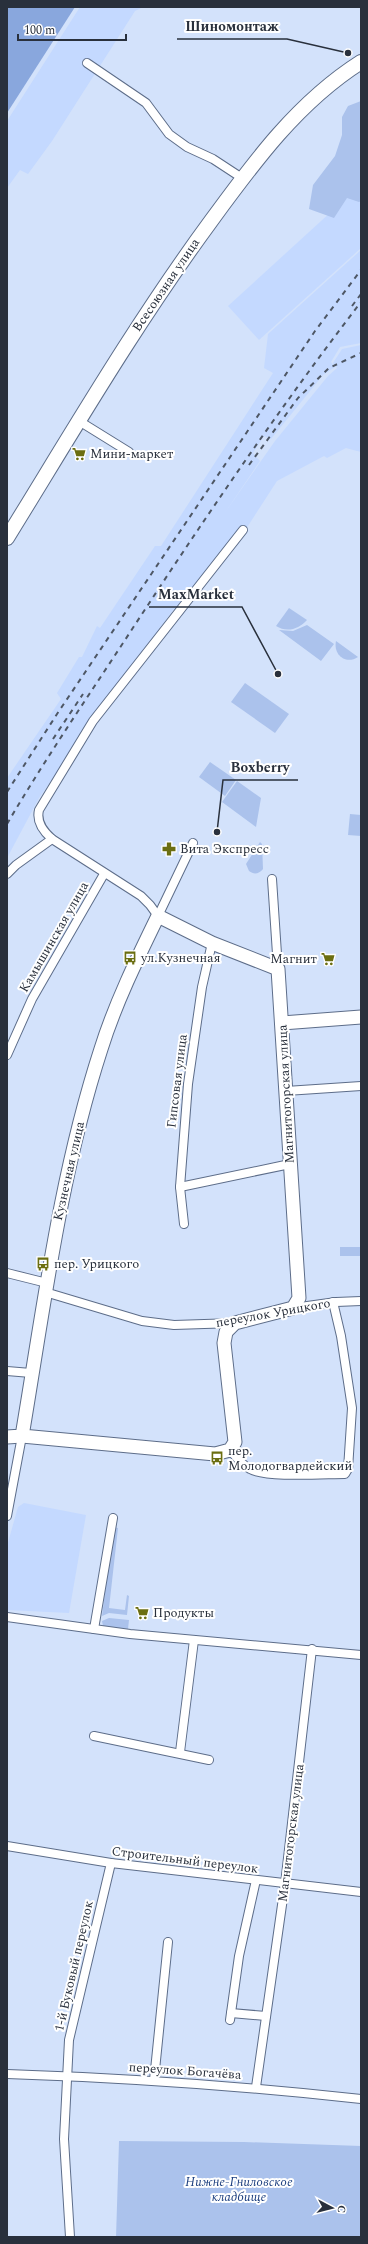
<svg xmlns="http://www.w3.org/2000/svg" width="368" height="2244" font-family="Spectral,serif">
<rect width="100%" height="100%" fill="#d3e2fb"/>
<g fill="#c4d9ff">
<polygon points="80,7 143,7 135,11 52,141 28,174 20,170 7,188 7,121"/>
<polygon points="355,190 361,197 361,248 259,340 228,306"/>
<polygon points="361,250 361,343 340,347 331,362 335,367 323,375 271,439 264,436 253,453 260,461 224,514 275,441 328,376 337,368 333,363 342,349 361,345 361,452 346,448 327,458 324,456 277,481 246,529 182,615 174,609 124,677 39,798 7,858 7,778 61,699 57,693 79,657 82,657 97,626 100,628 155,546 161,546 273,373 264,368 268,334"/>
<polygon points="24,1503 86,1515 69,1613 7,1610 7,1546 18,1507"/>
</g>
<g fill="#abc2ec">
<polygon points="361,101 361,201 359,202 347,198 334,218 309,209 313,185 335,156 342,135 342,117 348,106"/>
<path d="M289,608L307,620C299,629 287,633 276,626Z"/>
<polygon points="307,625 334,644 321,661 279,630 293,631"/>
<path d="M336,641L358,657C346,665 333,655 336,641Z"/>
<polygon points="245,683 289,714 275,733 231,702"/>
<polygon points="210,762 236,780 225,796 199,777"/>
<polygon points="237,781 261,798 256,827 222,802"/>
<polygon points="350,814 361,815 361,836 348,835"/>
<path d="M260,842L262,844L263,869C259,874 254,875 249,871L246,864Z"/>
<rect x="340" y="1247" width="21" height="9"/>
<polygon points="113,1527 118,1528 109,1608 125,1610 127,1595 129,1596 127,1615 109,1613 102,1616"/>
<polygon points="109,1618 129,1620 128,1629 103,1626 102,1621"/>
<polygon points="119,2141 244,2142 361,2146 361,2237 116,2237"/>
</g>
<polygon fill="#89a7dd" points="7,7 75,7 7,113"/>
<g fill="none" stroke-linecap="round" stroke-linejoin="round">
<g stroke="#5d6d89" stroke-width="10">
<g id="minor">
<polyline points="87,63 146,103 169,134 187,147 213,159 242,178"/>
<polyline points="79,421 129,452"/>
<polyline points="7,874 16,865 52,839"/>
<polyline points="272,879 278,969"/>
<path d="M158,916L150,905L141,896L52,839C43,831 36,822 39,810L93,721L243,530"/>
<polyline points="158,916 193,843"/>
<polyline points="7,1055 32,999 104,874"/>
<polyline points="286,1091 361,1086"/>
<polyline points="180,1187 290,1164"/>
<polyline points="184,1224 180,1187 188,1084 202,987 212,943"/>
<polyline points="7,1273 47,1283"/>
<polyline points="45,1292 142,1321 174,1325 235,1323"/>
<polyline points="293,1308 336,1302 361,1301"/>
<polyline points="7,1371 31,1373"/>
<path d="M230,1450C236,1457 242,1465 250,1469C266,1478 324,1474 345,1474L348,1469L352,1408L341,1336L333,1302"/>
<polyline points="7,1516 22,1436"/>
<polyline points="7,1617 130,1634 361,1655"/>
<polyline points="94,1629 113,1518"/>
<polyline points="94,1736 209,1760"/>
<polyline points="180,1752 194,1640"/>
<polyline points="7,1846 111,1863 361,1892"/>
<polyline points="231,2013 266,2016"/>
<polyline points="230,2020 239,1956 256,1880"/>
<path d="M7,2074C126,2078 243,2086 361,2099"/>
<polyline points="154,2080 168,1942"/>
<polyline points="256,2087 285,1884 312,1649"/>
<polyline points="70,2237 64,2139 69,2040 111,1863"/>
</g>
</g>
<g stroke="#5d6d89" stroke-width="15">
<g id="primary">
<polyline points="282,1023 361,1017"/>
<path d="M7,1437L22,1436L215,1454L230,1450L235,1442L224,1343L226,1332L235,1323L293,1308L299,1298L278,969L212,943L158,916C137,959 115,1004 101,1049C60,1175 44,1306 22,1436"/>
</g>
</g>
<g stroke="#5d6d89" stroke-width="16">
<path id="trunk" d="M7,538C73,431 136,323 211,221C254,162 298,102 361,62"/>
</g>
<use href="#minor" stroke="#fff" stroke-width="8"/>
<use href="#primary" stroke="#fff" stroke-width="13"/>
<use href="#trunk" stroke="#fff" stroke-width="14"/>
<g stroke="#4e5765" stroke-width="2" stroke-dasharray="5 5" stroke-linecap="butt">
<polyline points="352,306 361,294"/>
<polyline points="249,465 298,398 329,368 361,353"/>
<polyline points="53,739 83,694"/>
<polyline points="7,792 57,714 315,331 361,270"/>
<path d="M7,824C44,761 85,701 125,640C200,525 277,411 361,302"/>
</g>
</g>
<defs>
<g id="supermarket-bare" transform="scale(1.08)"><path d="M-6-5.5h2.5l.6 2H6L4.5 2H-2.5L-4.4-4H-6ZM-1.5 3.2a1.3 1.3 0 1 0 .1 0ZM3 3.2a1.3 1.3 0 1 0 .1 0Z" fill="#6b6e11" stroke="#fff" stroke-width="2.5" paint-order="stroke"/></g>
<g id="pharmacy-bare" transform="scale(1.08)"><path d="M-2-6h4v4h4v4h-4v4h-4v-4h-4v-4h4Z" fill="#6b6e11" stroke="#fff" stroke-width="2.5" paint-order="stroke"/></g>
<g id="bus-bare" transform="scale(1.08)"><path d="M-5-6H5V4H4V6H2V4H-2V6H-4V4H-5ZM-3.5-4V0h7V-4ZM-3.5 1.2v1.5H-2V1.2ZM2 1.2v1.5H3.5V1.2Z" fill="#6b6e11" stroke="#fff" stroke-width="2.5" paint-order="stroke"/></g>
</defs>
<g fill-rule="evenodd">
<use href="#supermarket-bare" x="79" y="454"/>
<use href="#pharmacy-bare" x="169" y="849"/>
<use href="#bus-bare" x="130" y="958"/>
<use href="#supermarket-bare" x="328" y="959"/>
<use href="#bus-bare" x="43" y="1264"/>
<use href="#bus-bare" x="217" y="1458"/>
<use href="#supermarket-bare" x="142" y="1613"/>
</g>
<g text-anchor="middle" dominant-baseline="central" stroke-width="4" stroke-linejoin="round" paint-order="stroke">
<g font-size="13" fill="#29303c" stroke="#fff">
<text transform="translate(166 285) rotate(-56)">Всесоюзная улица</text>
<text transform="translate(54 937) rotate(-60)">Камышинская улица</text>
<text transform="translate(177 1081) rotate(-83)">Гипсовая улица</text>
<text transform="translate(286 1094) rotate(-93)">Магнитогорская улица</text>
<text transform="translate(69 1171) rotate(-77)">Кузнечная улица</text>
<text transform="translate(273 1313) rotate(-10)">переулок Урицкого</text>
<text transform="translate(291 1833) rotate(-83)">Магнитогорская улица</text>
<text transform="translate(185 1860) rotate(7)">Строительный переулок</text>
<text transform="translate(74 1966) rotate(-77)">1-й Буковый переулок</text>
<text transform="translate(185 2071) rotate(4)">переулок Богачёва</text>
</g>
<g font-size="13" fill="#29303c" stroke="#fff" text-anchor="start">
<text x="90" y="454">Мини-маркет</text>
<text x="180" y="849">Вита Экспресс</text>
<text x="141" y="958">ул.Кузнечная</text>
<text x="317" y="959" text-anchor="end">Магнит</text>
<text x="54" y="1264">пер. Урицкого</text>
<text x="228" y="1451">пер.<tspan x="228" dy="15">Молодогвардейский</tspan></text>
<text x="153" y="1613">Продукты</text>
</g>
<g font-size="13" font-style="italic" fill="#1f4181" stroke="#fff">
<text x="239" y="2182">Нижне-Гниловское<tspan x="239" dy="15">кладбище</tspan></text>
</g>
</g>
<path fill="none" stroke="#29303c" stroke-width="1.5" d="M348 53L287 39H177M278 674L242 607H149M217 832L223 780H298"/>
<g fill="#29303c" stroke="#fff" stroke-width="1.5">
<circle cx="348" cy="53" r="4"/>
<circle cx="278" cy="674" r="4"/>
<circle cx="217" cy="832" r="4"/>
</g>
<g font-size="14" text-anchor="middle" font-weight="bold" fill="#29303c" stroke="#fff" stroke-width="4" stroke-linejoin="round" paint-order="stroke">
<text x="232" y="31">Шиномонтаж</text>
<text x="196" y="599">MaxMarket</text>
<text x="260" y="772">Boxberry</text>
</g>
<rect width="368" height="2244" fill="none" stroke="#29303c" stroke-width="16"/>
<g transform="translate(332 2208) rotate(97)" stroke="#ffffff" stroke-width="3" paint-order="stroke">
<path d="M0-3L7 15L0 10L-7 15Z" fill="#29303c"/>
<text y="-6" font-size="11" font-weight="bold" text-anchor="middle" fill="#29303c">С</text>
</g>
<path d="M18 34v6h108v-6" fill="none" stroke="#29303c" stroke-width="2"/>
<text x="24" y="34" font-size="12" fill="#29303c" stroke="#ffffff" stroke-width="3" paint-order="stroke">100 m</text>
</svg>
